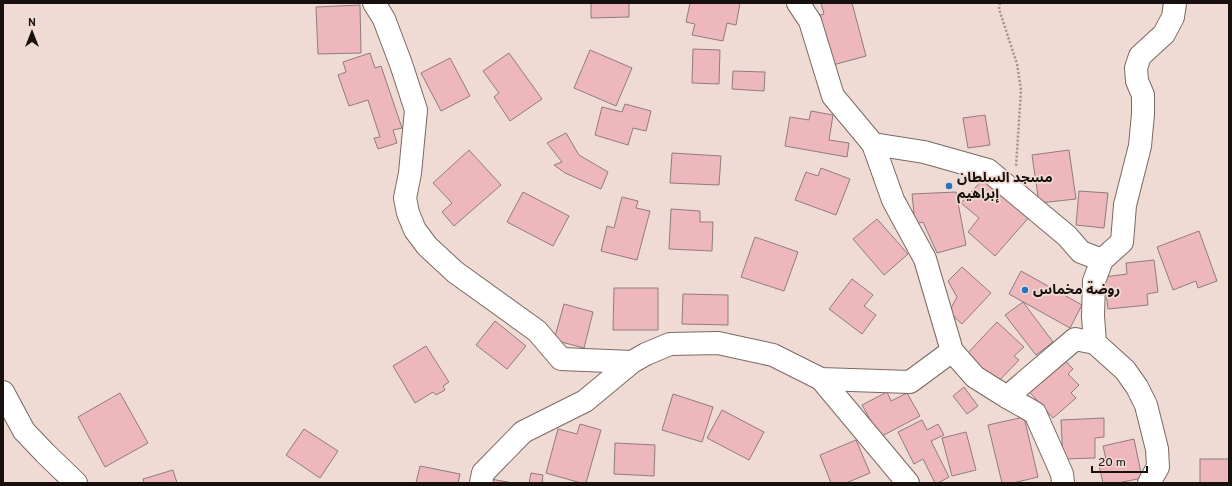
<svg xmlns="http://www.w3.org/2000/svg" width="1232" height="486" font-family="Overpass,'Noto Sans Arabic',sans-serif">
<rect width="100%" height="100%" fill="#efdbd3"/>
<g fill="#edb7bc" stroke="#907c7e">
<polygon points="591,3 629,3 629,17 591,18"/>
<polygon points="690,3 740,3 736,25 727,23 723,41 692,35 695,24 686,22"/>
<polygon points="821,3 852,3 866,56 833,65 820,15 824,14"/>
<polygon points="360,5 361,53 318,54 316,7"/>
<polygon points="693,49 720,50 719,84 692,83"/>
<polygon points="590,50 632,68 616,106 574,88"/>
<polygon points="370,53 375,68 381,66 402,128 393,130 397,143 378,149 374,138 380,137 368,100 349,106 338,75 346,72 343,62"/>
<polygon points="509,53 542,99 510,121 494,97 499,93 483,71"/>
<polygon points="450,58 470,96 441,111 421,73"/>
<polygon points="733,71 765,72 764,91 732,89"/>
<polygon points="625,104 651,111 646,131 633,128 628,145 595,135 602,107 622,112"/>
<polygon points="811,111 833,115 829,140 849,143 847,157 785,146 790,117 809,120"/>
<polygon points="985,115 990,145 968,148 963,118"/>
<polygon points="566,133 579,155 608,172 601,189 565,173 554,165 562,162 547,143"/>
<polygon points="469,150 501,185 454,226 442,212 452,203 433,183"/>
<polygon points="1069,150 1076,199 1039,203 1032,155"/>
<polygon points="672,153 721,156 719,185 670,183"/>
<polygon points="821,168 850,179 836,215 795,200 806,172 818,176"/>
<polygon points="986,176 1031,215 995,256 968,232 979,218 961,203"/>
<polygon points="1079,191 1108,193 1104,228 1076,225"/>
<polygon points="523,192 569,216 553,246 507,222"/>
<polygon points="956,192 966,245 937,253 923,222 915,224 912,194"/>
<polygon points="622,197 638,201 636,208 650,211 637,260 601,251 607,226 614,228"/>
<polygon points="671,209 700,211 700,222 713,222 712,251 669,249"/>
<polygon points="877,219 908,254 884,275 853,239"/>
<polygon points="1199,231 1217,281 1198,288 1196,281 1173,290 1157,247"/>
<polygon points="755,237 798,252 784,291 741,277"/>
<polygon points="1154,260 1158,292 1147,294 1148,305 1108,309 1104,277 1127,274 1126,263"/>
<polygon points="962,267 991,293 962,324 949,312 957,297 948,281"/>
<polygon points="1021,271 1082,305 1070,328 1009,294"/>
<polygon points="852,279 873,295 864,306 876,315 862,334 829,309"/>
<polygon points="614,288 658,288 658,330 613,330"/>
<polygon points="683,294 728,295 728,325 682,324"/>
<polygon points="1023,302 1053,342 1036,355 1005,315"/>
<polygon points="564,304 593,312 584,348 554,340"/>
<polygon points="495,321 526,346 507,369 476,345"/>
<polygon points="997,322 1024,347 1014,356 1019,360 995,385 965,356"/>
<polygon points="426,346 449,382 443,386 445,390 436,395 433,392 415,403 393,366"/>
<polygon points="1060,355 1073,369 1068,374 1079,385 1071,393 1076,398 1053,418 1025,387"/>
<polygon points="964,387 978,406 967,414 953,396"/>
<polygon points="887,392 891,401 907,393 920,416 880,437 862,405"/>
<polygon points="120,393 148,443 105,467 78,417"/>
<polygon points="673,394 713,407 702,442 662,430"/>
<polygon points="722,410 764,432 749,460 707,438"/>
<polygon points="1024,417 1038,477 1013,483 1002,483 988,425"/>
<polygon points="1104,418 1104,437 1095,438 1095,458 1063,459 1061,420"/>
<polygon points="922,420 927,430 938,424 944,435 931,441 949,477 938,483 935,483 923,459 914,464 898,432"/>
<polygon points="580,424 601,430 586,483 581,483 546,473 558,429 577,434"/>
<polygon points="304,429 338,451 320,478 286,455"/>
<polygon points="966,432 976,470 952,476 942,438"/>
<polygon points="1134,439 1142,478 1118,483 1103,483 1099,466 1107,464 1103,446"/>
<polygon points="856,440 870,473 846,483 831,483 820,455"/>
<polygon points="615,443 655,445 654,476 614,474"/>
<rect x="1200" y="459" width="29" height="24"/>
<polygon points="420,466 460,474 458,483 416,483"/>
<polygon points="173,470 177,483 144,483 143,479"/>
<polygon points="531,473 543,475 542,482 546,483 529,483"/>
<polygon points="491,479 513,483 490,483"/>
</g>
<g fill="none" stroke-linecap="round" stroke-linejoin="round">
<g stroke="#7a6962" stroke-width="24">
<g id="street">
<polyline points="374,3 384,19 401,64 416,110 410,173 405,198 408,213 415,230 427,246 455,272 537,331 561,359 632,362"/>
<polyline points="873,144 924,152 988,170 1067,236 1081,252 1102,260 1094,281 1093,316 1095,343"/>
<polyline points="1102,260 1122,242 1125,205 1140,146 1143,114 1143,95 1137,81 1136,68 1140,56 1164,34 1173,17 1175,3"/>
<polyline points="821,379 908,483"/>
<polyline points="3,392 24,431 45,453 76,483"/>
<polyline points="1007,397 1075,339 1095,343 1125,370 1137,387 1146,405 1157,449 1158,467 1149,483"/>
<polyline points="481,483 483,473 523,432 585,401 632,362 646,354 670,344 718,343 773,355 821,379 910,382 952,351"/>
</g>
</g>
<g stroke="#7a6962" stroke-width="24">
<polyline id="secondary" points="798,3 810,21 833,96 873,144 893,200 925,259 952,351 975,377 1007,397 1035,413 1062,474 1063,483"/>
</g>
<polyline stroke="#a1928c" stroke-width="2.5" stroke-dasharray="2 2" stroke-linecap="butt" points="1000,3 999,9 1017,64 1021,90 1016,167"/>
<use href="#street" stroke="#fff" stroke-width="22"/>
<use href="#secondary" stroke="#fff" stroke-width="22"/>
</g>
<g fill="#2672c2" stroke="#efdbd3" stroke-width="1.5">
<circle cx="949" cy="186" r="4"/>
<circle cx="1025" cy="290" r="4"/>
</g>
<g text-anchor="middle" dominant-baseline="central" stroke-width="3.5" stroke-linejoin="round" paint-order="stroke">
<g font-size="14" font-weight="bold" fill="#17100e" stroke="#efdbd3" text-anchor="start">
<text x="957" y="178">مسجد السلطان<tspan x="957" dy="16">إبراهيم</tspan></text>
<text x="1033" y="290">روضة مخماس</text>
</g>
</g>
<rect width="1232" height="486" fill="none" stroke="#17100e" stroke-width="8"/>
<g transform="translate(32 32)" stroke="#efdbd3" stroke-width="3" paint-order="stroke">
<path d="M0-3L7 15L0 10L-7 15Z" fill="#17100e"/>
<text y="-6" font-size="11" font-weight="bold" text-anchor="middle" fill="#17100e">N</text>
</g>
<path d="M1092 466v6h55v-6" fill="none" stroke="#17100e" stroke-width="2"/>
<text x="1098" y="466" font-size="12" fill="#17100e" stroke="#efdbd3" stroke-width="3" paint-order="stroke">20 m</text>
</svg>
